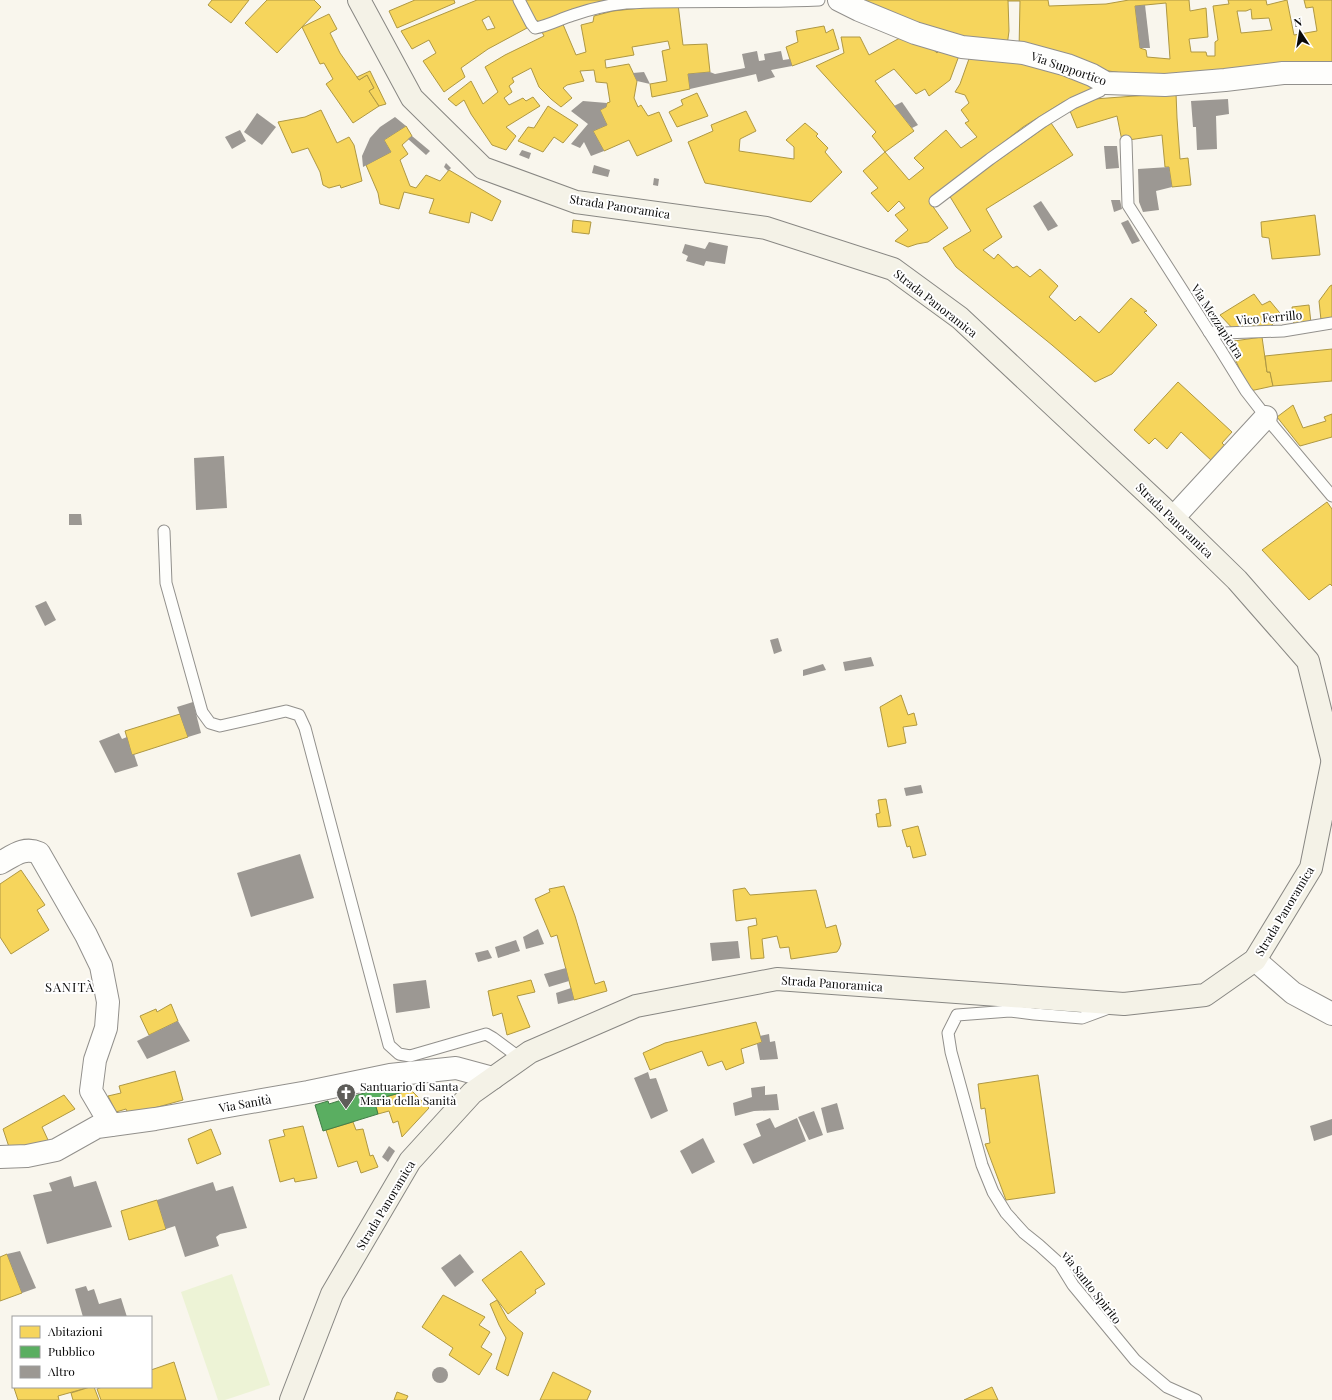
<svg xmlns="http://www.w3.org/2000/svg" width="1332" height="1400" font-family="'Playfair Display',serif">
<rect width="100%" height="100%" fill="#f9f6ed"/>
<polygon fill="#edf3d6" points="232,1274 270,1385 225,1400 218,1400 181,1292"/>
<g fill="#f6d55c" stroke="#af9843" fill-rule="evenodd">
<polygon points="212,0 249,0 231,23 208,5"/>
<polygon points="267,0 314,0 321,7 277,53 245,23"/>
<polygon points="415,0 454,0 455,3 397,28 389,11"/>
<path d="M477,0H513L527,28L488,49L461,68L465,77L444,92L423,61L436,53L429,40L412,49L401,31ZM489,16L495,28L487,30L482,20Z"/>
<polygon points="523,0 621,0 540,22 533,19"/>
<polygon points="855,0 1008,0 1009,31 1007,46 947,36"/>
<path d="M1008,0H1048L1049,6L1106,4L1129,0H1189L1190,11L1206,8L1208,37L1189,39L1191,52H1206L1207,56H1215V42L1218,40L1213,6L1229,4L1228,0H1266L1267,5L1287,0L1294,35L1317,31L1313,7L1306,8L1304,0H1332V70L1167,80L1096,69L1019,50L1020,1H1008ZM1166,3L1170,59L1147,57L1146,50L1140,48L1135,6ZM1251,9L1252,19L1269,18L1272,30L1241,33L1237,11H1246Z"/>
<polygon points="678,4 683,45 707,44 710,72 688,74 690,89 652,97 650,84 667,81 662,51 670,49 668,41 632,47 634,55 605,60 606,68 629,64 637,81 634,98 638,107 641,105 648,116 659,112 672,141 637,156 629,140 604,151 593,131 607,125 600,110 606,107 607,103 610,102 607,83 596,82 594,70 580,71 584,81 567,85 563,88 572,98 561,107 551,99 539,87 531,68 512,78 514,82 509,86 512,92 504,98 509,105 523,98 526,101 533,97 540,106 506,127 516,136 506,150 492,145 471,114 464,100 456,106 448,99 471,81 483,104 498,92 485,67 505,55 544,36 542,32 562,22 576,55 586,52 581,25 593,22 594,16 613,11"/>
<polygon points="329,14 337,29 330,33 340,53 359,80 367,75 374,88 369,91 379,106 353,123 326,84 333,79 324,63 320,64 302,27"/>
<polygon points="824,26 826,33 833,29 839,49 792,66 786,47 798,42 796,31"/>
<polygon points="907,34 924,41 937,53 941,48 960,53 950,80 929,96 925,89 916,94 894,69 875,81 914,131 885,152 872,136 876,132 816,66 844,53 841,37 860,37 869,55"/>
<polygon points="970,56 1051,64 1089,78 1092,89 1063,102 1023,127 929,201 948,228 928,242 917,244 908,247 895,241 908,230 895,215 905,208 899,201 888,212 871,193 878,188 863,171 885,152 909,180 924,168 914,158 946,130 961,148 977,137 965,123 969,121 961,110 969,103 965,95 955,92 960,84"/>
<polygon points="370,71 386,104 379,106 369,91 374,88 367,75 359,80 357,77"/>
<polygon points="697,93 708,116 677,127 669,112 683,105 681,100"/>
<polygon points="1176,93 1177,118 1180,159 1188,158 1191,185 1172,187 1169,167 1165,167 1162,135 1122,141 1117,116 1077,128 1070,111 1094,99"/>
<polygon points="548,106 578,125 563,143 554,137 543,152 518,141 528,127 534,128"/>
<polygon points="321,110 337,143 349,137 354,145 362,181 341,188 340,185 329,188 323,185 320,172 308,148 292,153 278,122 305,117"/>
<polygon points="746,111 756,131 740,139 739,151 794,159 794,147 786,140 805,123 818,134 816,136 828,148 825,152 842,172 811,202 705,183 688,142 713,131 711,125"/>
<polygon points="1051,123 1073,155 986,209 1002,237 983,250 994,259 998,254 1013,268 1017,266 1030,277 1040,269 1058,286 1049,297 1075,321 1080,316 1099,333 1131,298 1147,311 1144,312 1157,325 1112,374 1095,382 1052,345 956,267 943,248 971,231 949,195"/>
<polygon points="406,126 412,136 402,145 408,154 400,160 410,186 416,188 426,175 440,181 449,170 501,201 492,221 471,212 469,223 429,213 434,199 404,192 399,209 380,204 378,193 366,165 391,152 384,140"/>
<polygon points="1315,215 1320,255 1272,259 1269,238 1262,237 1261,222"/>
<polygon points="573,220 591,222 589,234 572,232"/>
<polygon points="1332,285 1332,319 1321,320 1319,301 1330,286"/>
<polygon points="1254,294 1262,305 1270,301 1284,318 1272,324 1274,327 1235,331 1220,315"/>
<polygon points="1309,305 1311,323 1294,325 1292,307"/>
<polygon points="1262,337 1267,372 1270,372 1273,386 1250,391 1227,342"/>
<polygon points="1332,349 1332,381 1273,386 1270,372 1267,372 1265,356"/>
<polygon points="1178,382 1232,432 1222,443 1227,448 1213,462 1181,432 1167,449 1155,438 1149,444 1134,430"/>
<polygon points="1293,405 1303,428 1326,421 1324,417 1332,414 1332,437 1300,446 1277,417"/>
<polygon points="1327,502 1332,509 1332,586 1330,584 1309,600 1262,550"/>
<polygon points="901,695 908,715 914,713 917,725 903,727 906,743 888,747 880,707"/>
<polygon points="180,714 188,737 132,755 125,731"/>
<polygon points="886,799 891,826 878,827 876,814 880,813 878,800"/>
<polygon points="918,826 926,855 913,858 910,846 907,847 902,830"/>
<polygon points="21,870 45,905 37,910 49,930 11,954 0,937 0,884"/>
<polygon points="564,886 575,916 595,984 604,981 607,991 574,1000 557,935 551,937 535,899 550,892 549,889"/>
<polygon points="745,888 750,895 816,890 826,928 836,925 841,944 839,949 837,952 791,959 789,947 780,948 777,936 762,939 764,958 751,959 748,927 757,925 756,918 736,921 733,890"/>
<polygon points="531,980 535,992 517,996 530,1027 507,1035 502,1013 493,1016 488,991"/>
<polygon points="171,1004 178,1021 149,1035 140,1016 156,1009 157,1012"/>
<polygon points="756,1022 762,1042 741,1049 744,1063 726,1070 722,1061 708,1066 702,1051 650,1070 643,1053 665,1043"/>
<polygon points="175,1071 183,1100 129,1115 126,1109 116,1112 108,1096 121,1093 119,1086"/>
<polygon points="1038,1075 1055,1193 1006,1200 985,1144 990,1143 985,1108 981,1109 978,1084"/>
<polygon points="411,1090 429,1108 402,1137 398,1121 393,1123 389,1111 378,1114 374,1100"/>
<polygon points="64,1095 75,1109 42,1127 48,1140 35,1146 9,1147 3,1129"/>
<polygon points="353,1122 356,1130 363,1129 370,1156 373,1155 378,1167 361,1173 357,1161 338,1167 326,1130"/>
<polygon points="303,1126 317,1178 295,1182 294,1178 280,1182 269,1140 285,1136 283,1130"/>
<polygon points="211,1129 221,1154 197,1164 188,1139"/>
<polygon points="157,1200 166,1229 129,1240 121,1211"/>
<polygon points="521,1251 545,1284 535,1290 536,1293 508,1314 482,1280"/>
<polygon points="7,1254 22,1293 0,1301 0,1257"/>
<polygon points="443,1295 485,1317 479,1325 490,1332 481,1347 492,1354 479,1375 449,1355 453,1348 422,1327"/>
<polygon points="497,1300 508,1320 523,1333 508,1376 496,1369 506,1338 499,1325 490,1304"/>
<polygon points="174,1362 186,1400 101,1400 97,1389 102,1387 151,1387 151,1370"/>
<polygon points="553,1372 591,1391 587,1400 540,1400"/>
<polygon points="18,1387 90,1387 58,1396 59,1400 18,1400 14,1388"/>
<polygon points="90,1387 94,1387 99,1400 73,1400 71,1393"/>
<polygon points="992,1387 998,1400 964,1400"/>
<polygon points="397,1392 408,1396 406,1400 394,1400"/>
</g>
<polygon fill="#5aae61" stroke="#427d47" points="402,1081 411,1090 374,1100 378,1114 323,1131 315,1105 328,1101 329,1104"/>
<g fill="#9c9893">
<polygon points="1145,5 1150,48 1140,48 1135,6"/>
<polygon points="757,51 759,61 765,60 764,54 781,51 783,60 790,59 792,66 771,70 775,77 758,82 756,74 690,89 688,74 710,72 715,74 745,68 742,54"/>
<polygon points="644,72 650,84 637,81 633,73"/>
<polygon points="1228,99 1229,114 1216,116 1217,149 1197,150 1196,127 1193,127 1191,101"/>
<polygon points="583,101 607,103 606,107 600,110 607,125 593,131 604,151 591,156 584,142 580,148 571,144 588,124 571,111"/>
<polygon points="902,102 918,125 912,128 894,106"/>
<polygon points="257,113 276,127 262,145 244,132"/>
<polygon points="395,117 406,126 384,140 391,152 363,167 362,156 370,138 380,127"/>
<polygon points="240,130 246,141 232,149 225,137"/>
<polygon points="412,136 430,151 426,155 408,139"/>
<polygon points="1104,146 1117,146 1119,168 1106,169"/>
<polygon points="522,150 531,153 529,159 519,155"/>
<polygon points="446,163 451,168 448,171 444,167"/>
<polygon points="594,165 610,170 608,177 592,173"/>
<polygon points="1169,167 1172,187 1156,191 1159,210 1143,212 1139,202 1138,169"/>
<polygon points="654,178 659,179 658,186 653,185"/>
<polygon points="1111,200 1120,200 1122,209 1114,212"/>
<polygon points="1041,201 1058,226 1048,231 1033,206"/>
<polygon points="1128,220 1140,241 1132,244 1121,223"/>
<polygon points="709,242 728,246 725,264 706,261 704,266 686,261 688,256 682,253 685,244 705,249"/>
<polygon points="224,456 227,508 196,510 194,458"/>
<polygon points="69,514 81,514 82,525 69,525"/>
<polygon points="46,601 56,620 45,626 35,606"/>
<polygon points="778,638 782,651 774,654 770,640"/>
<polygon points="871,657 874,666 845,671 843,662"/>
<polygon points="823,664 826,670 803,676 803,670"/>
<polygon points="193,702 201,733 188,737 177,707"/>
<polygon points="119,733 122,739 127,737 132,755 134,754 138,766 115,773 99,741"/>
<polygon points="921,785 923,793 906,796 904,788"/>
<polygon points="300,854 314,898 251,917 237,873"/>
<polygon points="538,929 544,944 526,949 523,937"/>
<polygon points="516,940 520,951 498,958 495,947"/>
<polygon points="738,941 740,958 712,961 710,943"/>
<polygon points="488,950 492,958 478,962 475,953"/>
<polygon points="566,968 569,981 549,987 544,974"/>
<polygon points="426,980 430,1008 396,1013 393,984"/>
<polygon points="571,988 574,1000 558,1004 556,993"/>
<polygon points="178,1021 190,1041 147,1059 137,1041"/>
<polygon points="769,1034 770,1042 775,1041 778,1059 760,1060 757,1044 762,1042 760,1036"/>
<polygon points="648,1072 650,1079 656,1078 668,1111 651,1119 634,1078"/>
<polygon points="765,1086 765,1095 777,1094 779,1110 754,1111 735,1116 733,1103 752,1097 751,1088"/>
<polygon points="837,1103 844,1129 827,1133 821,1108"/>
<polygon points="814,1111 823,1135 809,1140 798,1117"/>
<polygon points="770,1118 775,1128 797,1118 806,1141 753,1164 743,1144 761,1136 756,1124"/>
<polygon points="1332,1119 1332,1135 1314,1141 1310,1126"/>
<polygon points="703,1138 715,1162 692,1174 680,1151"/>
<polygon points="389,1146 395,1151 388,1162 382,1157"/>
<polygon points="71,1176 74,1187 96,1181 112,1227 47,1244 33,1195 52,1191 49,1183"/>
<polygon points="213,1182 216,1191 233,1186 247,1228 220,1234 216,1237 219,1246 185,1257 175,1226 166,1229 157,1200"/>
<polygon points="20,1251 36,1288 22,1293 7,1254"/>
<polygon points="460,1254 474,1272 455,1287 441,1268"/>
<polygon points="86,1286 88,1291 94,1289 99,1304 121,1298 127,1317 83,1317 75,1289"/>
<circle cx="440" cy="1375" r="8"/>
</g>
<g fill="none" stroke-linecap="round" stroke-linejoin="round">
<g stroke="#92908c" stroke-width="13">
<g id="lane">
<path d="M519,0L531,23L535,28C548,26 560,19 573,15C590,9 608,5 626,3C690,0 755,3 819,0"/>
<polyline points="1126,141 1128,205 1220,349 1246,391 1274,427 1332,496"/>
<polyline points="935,201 990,159 1042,122 1073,103 1100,91 1106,83"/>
<polyline points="1209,332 1223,333 1283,331 1332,323"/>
<polyline points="164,531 166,583 202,712 210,723 220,726 286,711 299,715 305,728 389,1045 399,1054 410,1056 486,1034 493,1038 520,1058"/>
<polyline points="1109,1008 1082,1018 1034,1014 1010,1011 957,1015 948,1033 951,1052 982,1165 993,1192 1006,1213 1024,1233 1039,1245 1060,1264 1073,1285 1135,1360 1167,1387 1196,1400"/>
</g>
</g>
<g stroke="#92908c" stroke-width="24">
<g id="street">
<polyline points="839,0 859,10 915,33 962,47 1023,53 1067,65 1092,75 1106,83 1165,85 1225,80 1283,73 1332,73"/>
<polyline points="1173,518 1266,417"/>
<path d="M0,863C13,856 24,846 39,853L86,935L101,966L108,1002L106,1028L95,1060L91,1091L111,1125"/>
<polyline points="1255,960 1293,993 1332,1014"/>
<polyline points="0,1157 27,1156 56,1150 97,1127 155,1119 308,1092 390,1075 456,1068 493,1078"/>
</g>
</g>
<g stroke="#888783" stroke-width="24">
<g id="secondary">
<polyline points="359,0 412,98 483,168 576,202 766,228 893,269 960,318 1161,506 1237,580 1308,661 1332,758"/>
<polyline points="291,1400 332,1294 410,1161 472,1093 530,1052 636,1006 777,979 1124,1004 1205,995 1255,960 1311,868 1332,764"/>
</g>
</g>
<use href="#lane" stroke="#fefefc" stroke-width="11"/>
<use href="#street" stroke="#fefefc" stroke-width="22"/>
<use href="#secondary" stroke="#f4f2e7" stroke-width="22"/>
</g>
<defs>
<g id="church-pin" transform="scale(1)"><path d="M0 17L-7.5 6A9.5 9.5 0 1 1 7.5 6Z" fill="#5e5d59" stroke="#fff"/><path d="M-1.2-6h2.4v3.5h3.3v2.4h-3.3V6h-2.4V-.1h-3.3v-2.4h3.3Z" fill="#fff"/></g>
</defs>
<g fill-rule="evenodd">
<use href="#church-pin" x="346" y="1093"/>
</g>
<g text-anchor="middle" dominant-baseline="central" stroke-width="4" stroke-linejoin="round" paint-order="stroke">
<g font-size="12" fill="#0a0a0a" stroke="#fff">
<text transform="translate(1069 68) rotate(19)">Via Supportico</text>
<text transform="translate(620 206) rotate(9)">Strada Panoramica</text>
<text transform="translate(936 303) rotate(38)">Strada Panoramica</text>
<text transform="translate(1269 317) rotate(-5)">Vico Ferrillo</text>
<text transform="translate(1218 321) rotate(57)">Via Mezzapietra</text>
<text transform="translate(1175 520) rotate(44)">Strada Panoramica</text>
<text transform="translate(1284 911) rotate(-59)">Strada Panoramica</text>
<text transform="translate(832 983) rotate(4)">Strada Panoramica</text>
<text transform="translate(245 1103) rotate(-10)">Via Sanità</text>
<text transform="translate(385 1205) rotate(-59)">Strada Panoramica</text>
<text transform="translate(1092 1287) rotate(52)">via Santo Spirito</text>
</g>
<g font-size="12" fill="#0a0a0a" stroke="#fff" text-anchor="start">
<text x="360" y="1086">Santuario di Santa<tspan x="360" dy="14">Maria della Sanità</tspan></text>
</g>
<g font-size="13" letter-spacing="1" fill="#0a0a0a" stroke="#fff">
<text x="70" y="986">SANITÀ</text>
</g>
</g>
<rect x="12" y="1316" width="140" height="72" fill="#ffffff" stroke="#9d9d9d"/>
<rect x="20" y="1326" width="20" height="12" fill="#f6d55c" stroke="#9d9d9d"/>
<text x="48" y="1336" font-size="12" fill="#0a0a0a">Abitazioni</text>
<rect x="20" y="1346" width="20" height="12" fill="#5aae61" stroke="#9d9d9d"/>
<text x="48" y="1356" font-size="12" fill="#0a0a0a">Pubblico</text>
<rect x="20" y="1366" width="20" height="12" fill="#9c9893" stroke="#9d9d9d"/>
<text x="48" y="1376" font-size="12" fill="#0a0a0a">Altro</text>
<g transform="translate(1300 32) rotate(348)" stroke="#ffffff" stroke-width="3" paint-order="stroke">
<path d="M0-3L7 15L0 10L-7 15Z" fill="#0a0a0a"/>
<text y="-6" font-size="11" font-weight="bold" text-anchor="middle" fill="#0a0a0a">N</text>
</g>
</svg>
